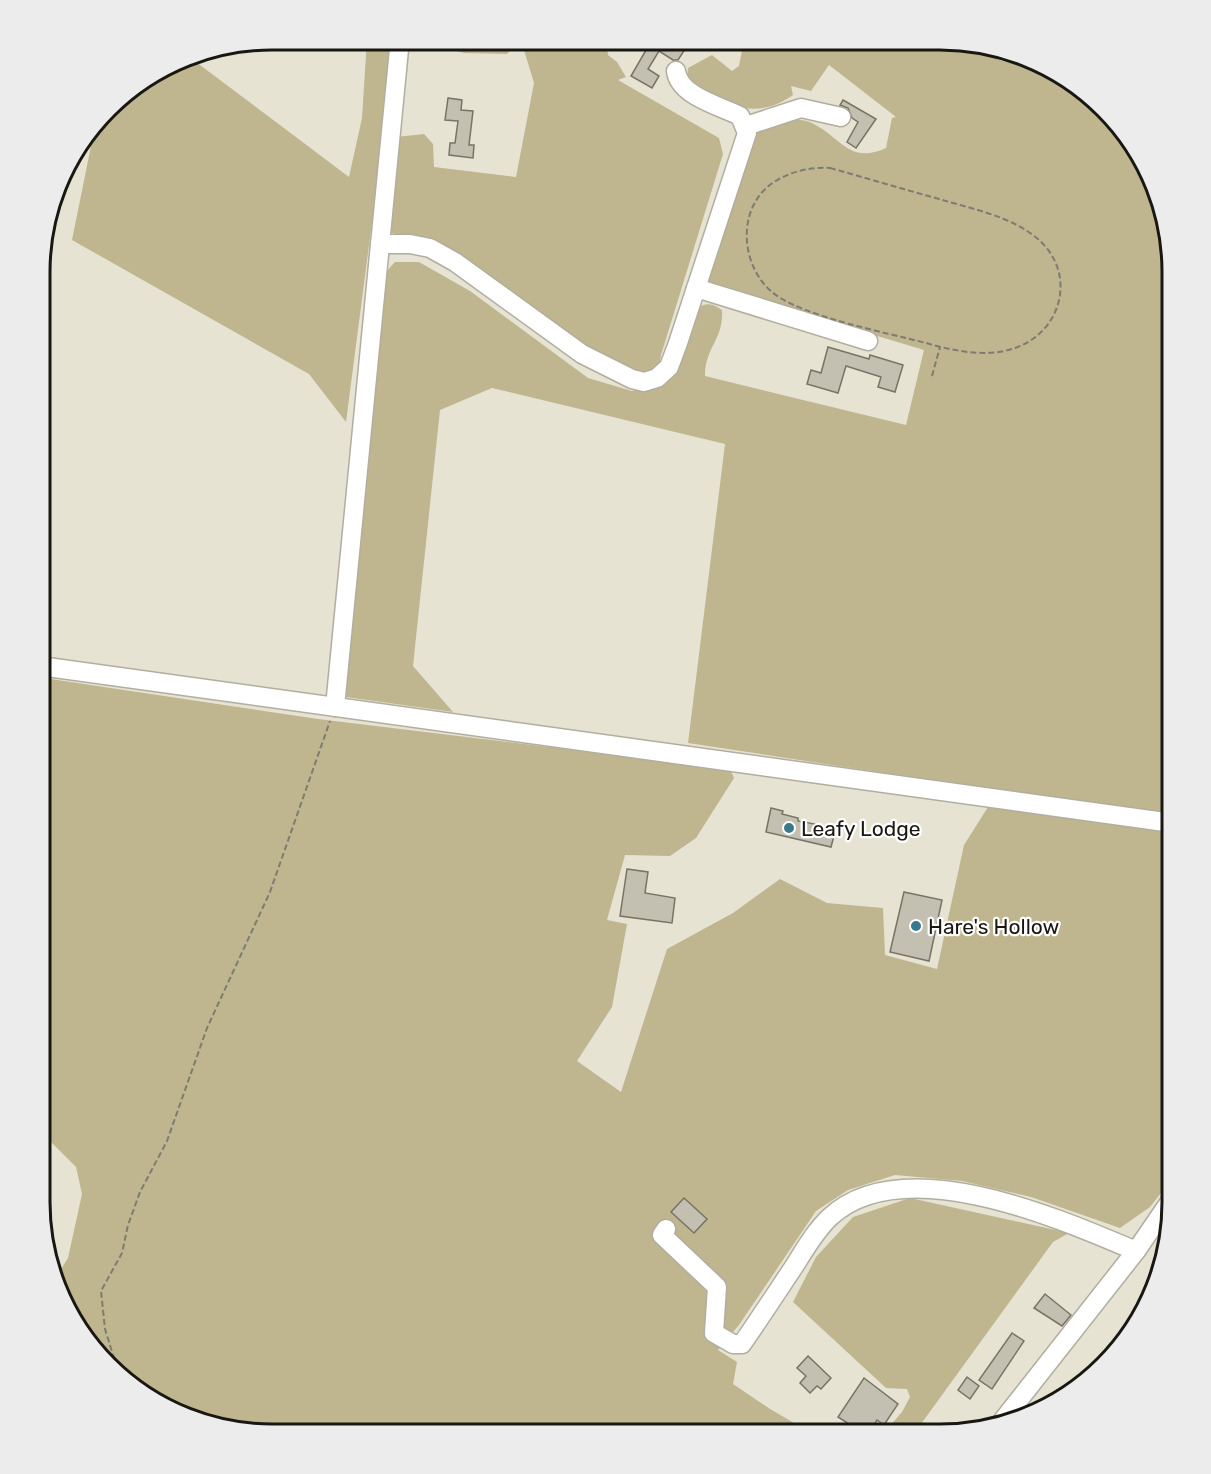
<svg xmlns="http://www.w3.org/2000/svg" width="1211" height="1474" font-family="Rubik,sans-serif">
<rect width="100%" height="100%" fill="#e6e3d3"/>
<g fill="#bfb690">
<polygon points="367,39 392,39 385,122 346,422 309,374 72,240 95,126 119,97 188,56 349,177 362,118"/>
<polygon points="410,39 520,40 507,54 464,53"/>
<polygon points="521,40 610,40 607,46 608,55 617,62 626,77 618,80 719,138 723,154 661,355 659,368 646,377 588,351 425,241 388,232 396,137 424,134 433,144 434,167 516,177 534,83"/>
<path d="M744,40L970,41L1069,78L1141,156L1164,212L1172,272V817L688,743L725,444L492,388L440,410L413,666L453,712L346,697L384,274L395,262H419L470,291L588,378L632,391L659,385L695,309C707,302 711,303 722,310C724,339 705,347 705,376L906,425L924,350L707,285L751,138C765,125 793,114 812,123C841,137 849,165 886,148L892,118L896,117L829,65L811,91L791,86L793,95C753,123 724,103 687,81L688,68L712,55L732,71L739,66Z"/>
<polygon points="44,678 318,719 730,769 734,778 696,838 670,856 625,855 607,920 627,924 612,1007 577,1061 621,1092 667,949 733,913 780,879 827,903 883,908 885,955 937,969 964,845 988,807 1172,831 1171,1180 1150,1207 1120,1228 1031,1197 962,1181 895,1175 848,1190 816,1211 739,1325 718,1350 737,1362 733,1384 770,1409 815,1435 256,1434 197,1423 143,1396 70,1318 54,1280 68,1258 82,1194 76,1167 39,1130 40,686"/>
<polygon points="910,1198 1069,1233 1053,1242 913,1435 882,1435 902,1412 910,1397 907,1389 886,1388 793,1302 816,1257 853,1217"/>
</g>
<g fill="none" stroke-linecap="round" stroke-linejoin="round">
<polyline stroke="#5c93a6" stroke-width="4" points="1132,146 1150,177"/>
</g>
<g fill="#c3c0b1" stroke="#777466" stroke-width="1.5">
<polygon points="641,40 691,40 678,60 673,60 659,51 648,69 659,76 652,88 631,76 649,45"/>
<polygon points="448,98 462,100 461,110 473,111 469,145 474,145 473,158 449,155 450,143 455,143 458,121 445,120"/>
<polygon points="843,100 876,119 856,148 847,142 858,122 852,118 848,108 840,105"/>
<polygon points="828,347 869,359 870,355 903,365 895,392 878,387 881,377 846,366 838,393 807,384 811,370 821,373"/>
<polygon points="771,808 783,811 782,814 798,818 798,821 836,828 831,847 766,832"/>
<polygon points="627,869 648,872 645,893 675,898 672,923 620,916"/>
<polygon points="904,892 942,900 929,961 890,952"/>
<polygon points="684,1198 707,1219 694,1233 671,1212"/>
<polygon points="1045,1294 1071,1315 1062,1326 1034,1308"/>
<polygon points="1012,1333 1024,1341 992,1389 979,1380"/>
<polygon points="808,1356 831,1378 821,1389 817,1386 810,1393 800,1383 806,1376 797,1368"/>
<polygon points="967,1377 979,1386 970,1399 958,1390"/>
<polygon points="864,1378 898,1404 884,1425 877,1420 868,1435 853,1435 857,1429 838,1417"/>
</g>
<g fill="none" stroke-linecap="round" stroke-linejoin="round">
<g stroke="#b1ae9f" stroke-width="21">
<g id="minor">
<polyline points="746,126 801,108 841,117"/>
<path d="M380,244H410L430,248L455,262L582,354L632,379L644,382L657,378L669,367L678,343L747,133L740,116C720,106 679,96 676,71"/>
<polyline points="696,288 868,341"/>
<polyline points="40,666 1172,823"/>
<polyline points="335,707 400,39"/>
<path d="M666,1229L662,1235L717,1287L714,1333L733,1344H742C760,1318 777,1292 795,1265C805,1249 816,1230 830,1217C903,1150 1058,1218 1136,1251"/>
<polyline points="1003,1420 1136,1251 1171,1200"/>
</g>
</g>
<g stroke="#7e7c71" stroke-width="2" stroke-dasharray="6 3" stroke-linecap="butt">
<path d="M830,168C866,178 903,189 939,199C972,209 1012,216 1039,240C1077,274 1062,332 1015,348C987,358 954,351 926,343C888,333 800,316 772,292C740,265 736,207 774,182C791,171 811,167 830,168Z"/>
<polyline points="932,376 940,347"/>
<polyline points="117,1368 105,1329 101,1291 122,1253 128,1225 140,1192 167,1141 207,1028 270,892 330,721"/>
<polyline points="193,1421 200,1423"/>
</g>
<use href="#minor" stroke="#fff" stroke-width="18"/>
</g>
<g fill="#39788d" stroke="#fff" stroke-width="2">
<circle cx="789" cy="828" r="6"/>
<circle cx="916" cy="926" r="6"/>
</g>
<g text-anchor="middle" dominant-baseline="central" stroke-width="4.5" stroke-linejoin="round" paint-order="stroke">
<g font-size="21" fill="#181711" stroke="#fff" text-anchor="start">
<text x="801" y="828">Leafy Lodge</text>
<text x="928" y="926">Hare's Hollow</text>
</g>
</g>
<path d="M0 0H1211V1474H0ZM272 50H940A222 222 0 0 1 1162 272V1202A222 222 0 0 1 940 1424H272A222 222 0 0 1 50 1202V272A222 222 0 0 1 272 50Z" fill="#edecec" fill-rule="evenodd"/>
<path fill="none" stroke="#181711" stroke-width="3" d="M272 50H940A222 222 0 0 1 1162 272V1202A222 222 0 0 1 940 1424H272A222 222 0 0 1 50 1202V272A222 222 0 0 1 272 50Z"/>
</svg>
